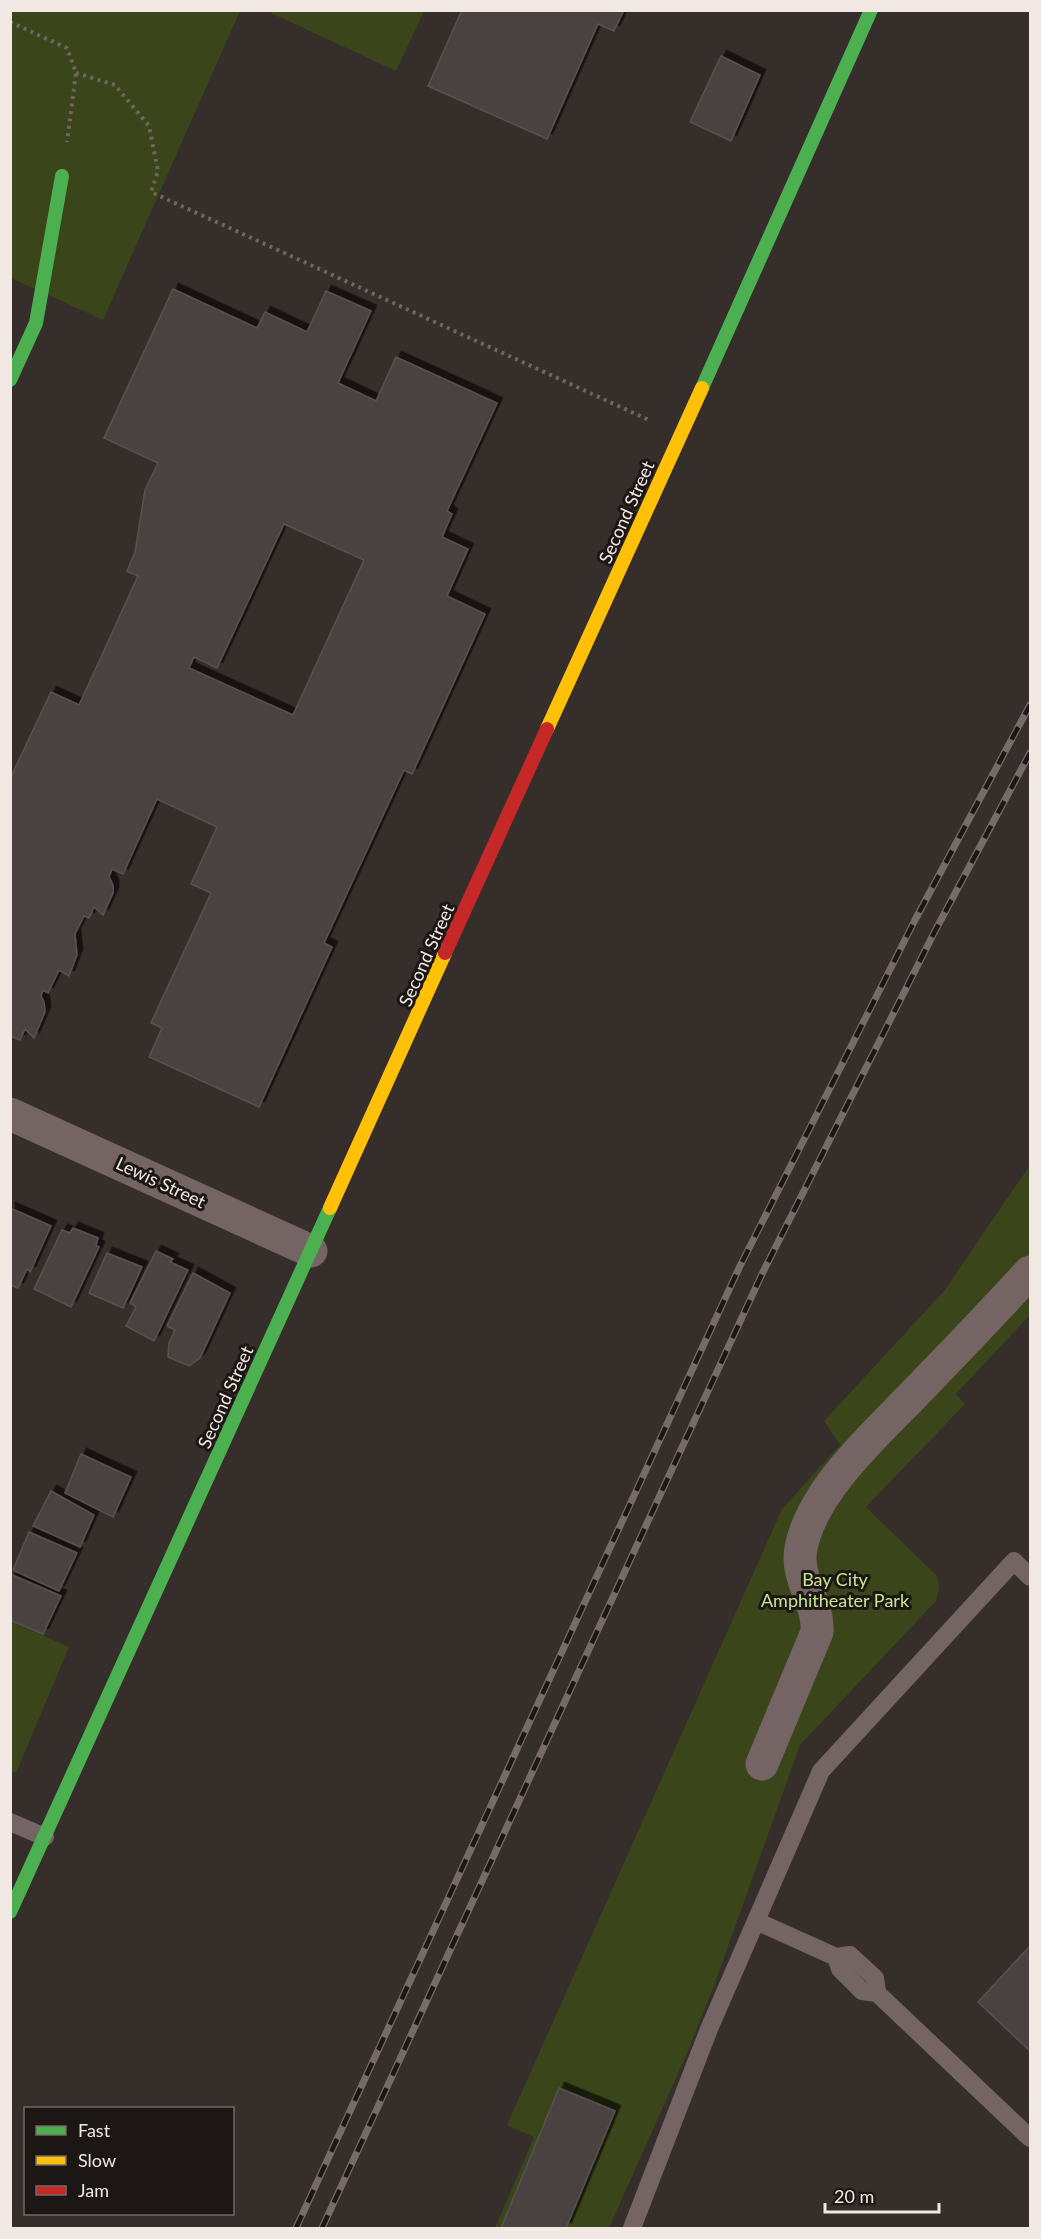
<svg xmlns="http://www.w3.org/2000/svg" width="1041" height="2239" font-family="Lato,sans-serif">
<defs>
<filter id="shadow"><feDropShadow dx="5.5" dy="-5.5" stdDeviation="0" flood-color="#0009"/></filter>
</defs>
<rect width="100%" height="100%" fill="#362e2b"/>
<g fill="#3a451a">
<polygon points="11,11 240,11 103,320 11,278"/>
<polygon points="272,11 424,10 424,11 396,71 271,13"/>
<polygon points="1030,1165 1030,1315 956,1394 965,1404 866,1507 937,1576 939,1588 936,1601 800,1745 715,1983 688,2051 609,2228 495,2228 534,2137 507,2125 782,1509 840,1445 824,1421 944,1291"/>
<polygon points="11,1621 69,1647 16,1773 10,1771"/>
</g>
<g fill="#4a4340" stroke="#58514f" stroke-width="1.5" fill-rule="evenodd" filter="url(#shadow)">
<polygon points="462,10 624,10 614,31 598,24 547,139 428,86"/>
<polygon points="721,56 760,75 731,141 690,122"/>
<path d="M173,289L257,328L265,312L307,332L326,291L371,311L338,383L376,401L396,357L497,403L447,511L452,514L442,537L468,549L447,596L485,614L412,774L404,770L324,943L332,947L259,1107L149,1057L162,1028L151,1023L211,893L191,884L217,827L157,799L123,874L112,869L109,877L113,885V893L103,915L94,907L89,918L84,916L75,934L77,955L69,976L59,970L48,993L43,990L41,996L44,1002L45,1012L34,1038L25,1029L20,1040L10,1036V779L51,692L79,705L138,576L127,571L135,552L145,490L158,463L104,438ZM284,524L364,560L293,715L189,668L194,657L217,668Z"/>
<polygon points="10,1208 51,1226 30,1272 27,1269 18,1288 10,1285"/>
<polygon points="73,1228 98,1238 96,1245 99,1247 71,1307 34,1289 62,1230 70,1233"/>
<polygon points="156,1251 173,1259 170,1262 188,1270 154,1341 126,1326 136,1307 130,1303"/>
<polygon points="107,1253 142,1267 123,1308 89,1293"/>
<polygon points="193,1273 230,1293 200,1358 189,1366 168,1357 169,1343 175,1330 167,1326"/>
<polygon points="81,1454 131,1477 113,1517 65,1493"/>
<polygon points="51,1491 94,1515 80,1547 33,1526"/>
<polygon points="29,1532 77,1553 59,1591 13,1570"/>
<polygon points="10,1574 61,1596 43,1634 10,1620"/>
<polygon points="1030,1946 1030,2051 978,2002"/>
<polygon points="559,2088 615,2111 566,2228 501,2228"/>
</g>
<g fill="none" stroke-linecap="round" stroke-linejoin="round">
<g stroke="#6f6463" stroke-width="4" stroke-dasharray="3 4.5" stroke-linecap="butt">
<polyline points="10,22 67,48 76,73 67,142"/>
<polyline points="76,73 115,85 149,126 158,171 151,192 649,420"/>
</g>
<g stroke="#746464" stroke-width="18">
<polyline points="10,1822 45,1837"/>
<polyline points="756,1921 836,1957 850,1955 875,1978 877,1993"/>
<polyline points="836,1957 840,1969 862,1991 877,1993 1030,2138"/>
<polyline points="632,2228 709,2029 821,1771 1014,1561 1030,1577"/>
</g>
<g stroke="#746464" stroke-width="33">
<polyline points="10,1114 311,1251"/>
<path d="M762,1764L817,1632C819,1602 795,1578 801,1548C812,1489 880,1430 920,1388C957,1350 994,1311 1030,1272"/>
</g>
<g stroke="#4caf50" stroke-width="14">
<polyline points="10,380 36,323 62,176"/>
<polyline points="702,388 871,10"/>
<polyline points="10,1912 330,1208"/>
</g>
<g stroke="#ffc107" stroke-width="14">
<polyline points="547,729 702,388"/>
<polyline points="330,1208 445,953"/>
</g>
<polyline stroke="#c62828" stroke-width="14" points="445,953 547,729"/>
<g stroke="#766b6a" stroke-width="7">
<g id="rail">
<polyline points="296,2228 740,1266 915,920 1030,705"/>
<polyline points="322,2228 762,1274 935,931 1030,753"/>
</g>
</g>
<use href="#rail" stroke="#1c1614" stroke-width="4.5" stroke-dasharray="14" stroke-linecap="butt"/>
</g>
<g text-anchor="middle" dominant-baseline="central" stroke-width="6" stroke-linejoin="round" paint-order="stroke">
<g font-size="18" fill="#f1e8e4" stroke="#1c1614">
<text transform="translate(626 512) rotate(-66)">Second Street</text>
<text transform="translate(426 955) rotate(-66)">Second Street</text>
<text transform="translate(161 1182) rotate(25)">Lewis Street</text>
<text transform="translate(225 1397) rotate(-66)">Second Street</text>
</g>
<g font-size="18" fill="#c8e58e" stroke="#1c1614">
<text x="835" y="1579">Bay City<tspan x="835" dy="21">Amphitheater Park</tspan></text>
</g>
</g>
<rect width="1041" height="2239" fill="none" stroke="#f1e8e4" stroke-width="24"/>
<rect x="24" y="2107" width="210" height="108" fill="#1c1614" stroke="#716a67" stroke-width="1.5"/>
<rect x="36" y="2126" width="30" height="9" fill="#4caf50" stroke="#716a67" stroke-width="1.5"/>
<text x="78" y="2137" font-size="18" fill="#f1e8e4">Fast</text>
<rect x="36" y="2156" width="30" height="9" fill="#ffc107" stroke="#716a67" stroke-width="1.5"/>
<text x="78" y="2167" font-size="18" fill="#f1e8e4">Slow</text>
<rect x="36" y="2186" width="30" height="9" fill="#c62828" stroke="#716a67" stroke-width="1.5"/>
<text x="78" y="2197" font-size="18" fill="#f1e8e4">Jam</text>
<path d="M825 2203v9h114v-9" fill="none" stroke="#f1e8e4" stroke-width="3"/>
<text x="834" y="2203" font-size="18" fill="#f1e8e4" stroke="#1c1614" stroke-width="4.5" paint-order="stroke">20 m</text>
</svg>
